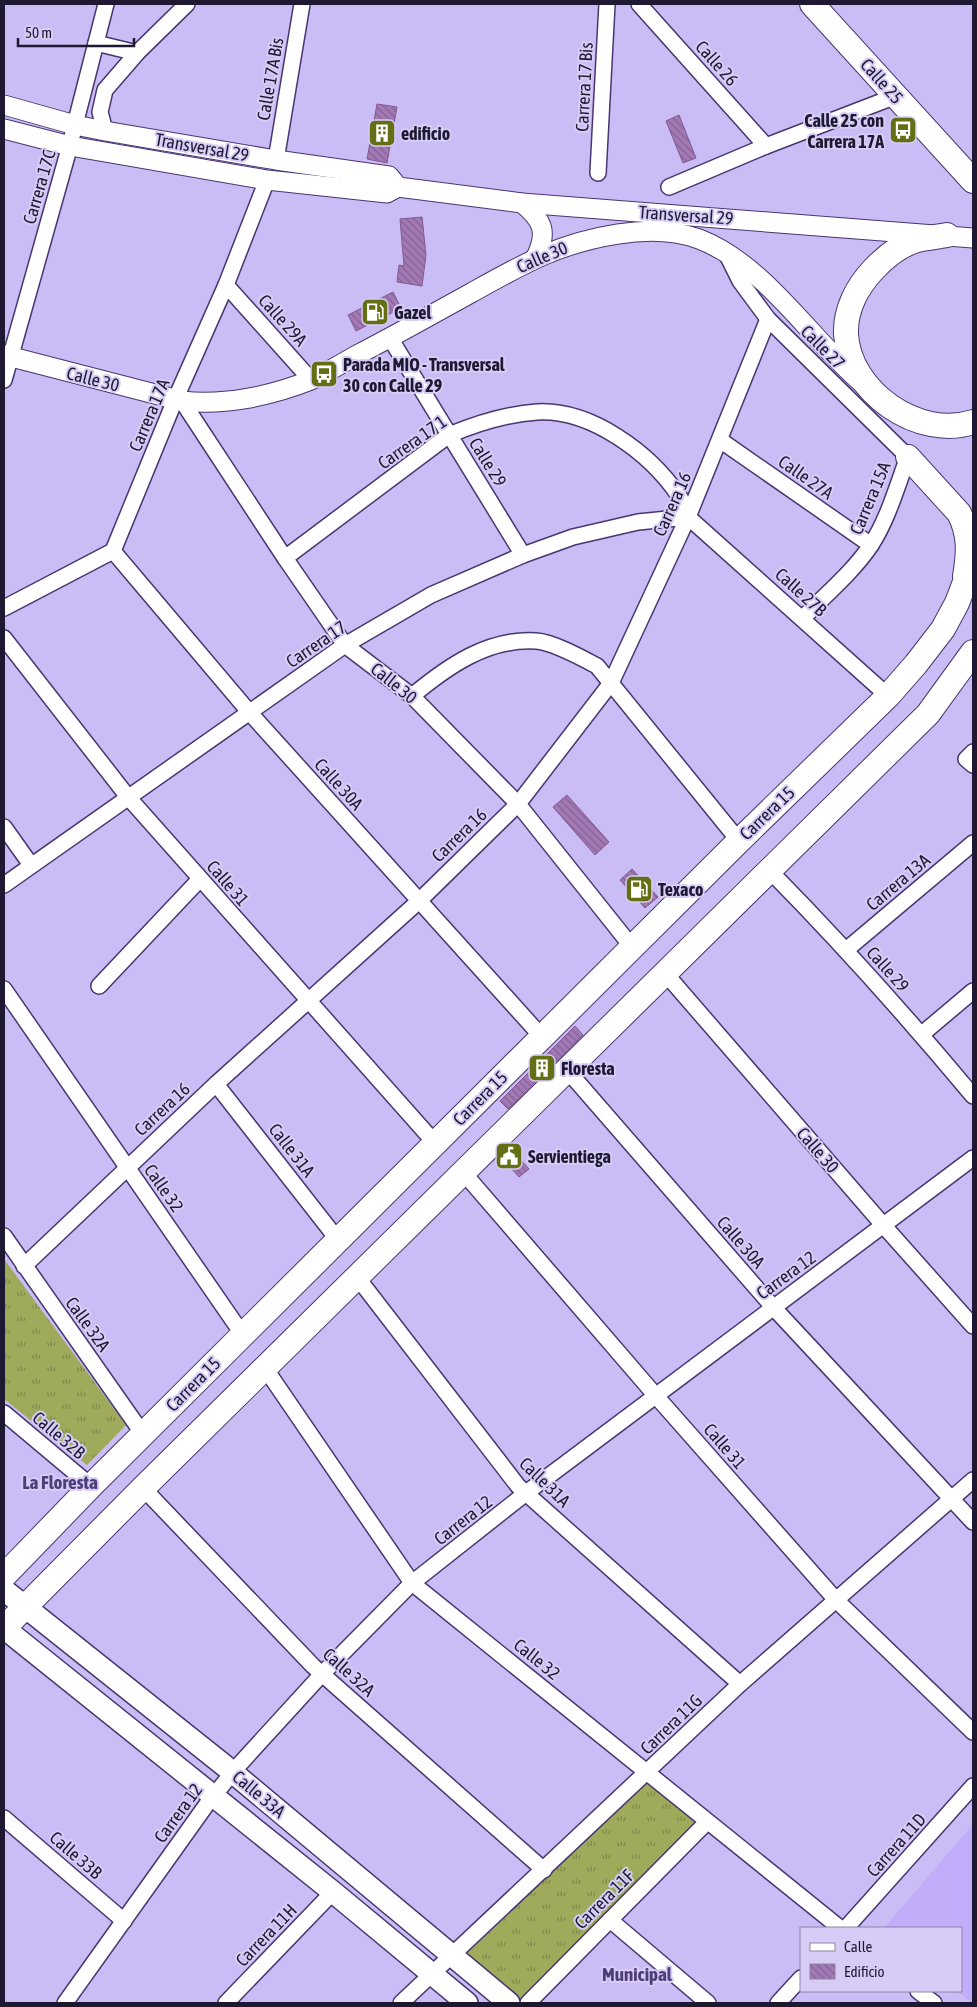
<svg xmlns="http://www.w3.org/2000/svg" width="977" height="2007" font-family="'Asap Condensed',sans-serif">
<defs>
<pattern id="grass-tufts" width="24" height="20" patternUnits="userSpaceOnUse" patternTransform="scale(1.25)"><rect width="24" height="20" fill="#9faa5b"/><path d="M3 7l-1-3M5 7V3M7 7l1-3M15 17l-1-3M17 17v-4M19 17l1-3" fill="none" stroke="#81894c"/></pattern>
<pattern id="building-back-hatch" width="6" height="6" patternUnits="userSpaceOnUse" patternTransform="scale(1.25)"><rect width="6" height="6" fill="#a379b5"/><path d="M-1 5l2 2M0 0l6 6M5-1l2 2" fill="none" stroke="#846294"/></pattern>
</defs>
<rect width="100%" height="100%" fill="#cabcf4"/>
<polygon fill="#c1adfa" points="973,1824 973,2003 972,2003 957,1991 961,1991 961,1928 884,1928"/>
<g fill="url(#grass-tufts)">
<polygon points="4,1259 126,1425 87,1465 4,1399"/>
<polygon points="648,1772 707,1822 528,2003 509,2003 453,1955"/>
</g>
<g fill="url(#building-back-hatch)" stroke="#825993">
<polygon points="377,104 397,107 387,163 367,159"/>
<polygon points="679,115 696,158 683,163 666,121"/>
<polygon points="422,217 426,255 422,286 397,282 399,265 404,266 400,219"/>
<polygon points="393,292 401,308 356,331 348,315"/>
<polygon points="567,795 609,842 595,855 553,807"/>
<polygon points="632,869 658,897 645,908 620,880"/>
<polygon points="575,1026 583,1035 508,1109 500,1101"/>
<polygon points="510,1148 529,1169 519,1177 500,1156"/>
</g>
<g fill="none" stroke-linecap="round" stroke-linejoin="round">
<g stroke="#483671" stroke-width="18">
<g id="minor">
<polyline points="639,4 766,146"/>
<polyline points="96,43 137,53"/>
<polyline points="105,131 100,112 105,90 137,53 187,4"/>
<polyline points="276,160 302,4"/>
<polyline points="598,173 607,4"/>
<polyline points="669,187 766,146 896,96"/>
<path d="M726,253L740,281L768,319L908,457C897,486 888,519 871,545C853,572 826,594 803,618"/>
<polyline points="226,285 311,380"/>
<polyline points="390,338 523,555"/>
<polyline points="4,380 67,156 106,4"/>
<polyline points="182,401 285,558 345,645 412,696 518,804 632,947"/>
<polyline points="720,440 871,545"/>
<polyline points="113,551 250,713 542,1037"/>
<path d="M285,558L449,435C478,423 506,414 537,412C591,409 650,453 679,496C683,502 685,510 688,517L888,696"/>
<polyline points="4,608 113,551 175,400 226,285 267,180"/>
<polyline points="4,638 128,797 435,1143"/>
<path d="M412,696C448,666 488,638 536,641C553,642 582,658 597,666L739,841"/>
<polyline points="973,752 966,759 973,765"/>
<polyline points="4,827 31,865"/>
<path d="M770,871C841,943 908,1018 973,1096"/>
<polyline points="4,885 345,645 431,595 523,555 573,537 638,522 688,517"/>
<polyline points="846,950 973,843"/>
<polyline points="665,973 884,1226 973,1326"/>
<polyline points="99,986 200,879"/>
<polyline points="4,989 243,1335"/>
<polyline points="922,1034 973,991"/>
<polyline points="567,1070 773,1307 973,1522"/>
<polyline points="216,1084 338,1240"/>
<polyline points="463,1172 656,1396 836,1600 973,1732"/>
<polyline points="4,1236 143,1434"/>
<polyline points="24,1266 216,1084 419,901 518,804 611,683 688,517 768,319"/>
<polyline points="357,1277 518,1486 740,1684"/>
<polyline points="265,1368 412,1583 840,1928"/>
<polyline points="4,1413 91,1486"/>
<polyline points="143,1488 313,1666 544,1870"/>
<polyline points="4,1818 124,1921"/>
<polyline points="610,1920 708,2003"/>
<polyline points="846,1928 973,1786"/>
<polyline points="918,1991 934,2003"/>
<polyline points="65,2003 207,1804 238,1766 322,1674 412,1583 526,1493 973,1158"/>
<polyline points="226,2003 333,1892"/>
<polyline points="401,2003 740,1684 973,1480"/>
<polyline points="528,2003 707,1822"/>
<polyline points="778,2003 801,1978"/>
</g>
</g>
<g stroke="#483671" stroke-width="21">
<g id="tertiary">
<polyline points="4,105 75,125 105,131 276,160 389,176 398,187"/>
<polyline points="4,129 70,146 267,180 387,193 398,187 522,203 973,238"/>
<path d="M522,203C543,220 548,232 536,257"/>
<path d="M4,355L182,401C224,406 271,396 311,380C326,373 341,364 355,356C394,336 433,314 471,293C523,264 559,243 618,234C644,230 674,230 699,239C764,264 809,337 861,382"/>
</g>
</g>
<g stroke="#483671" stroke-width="24">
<g id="secondary">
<polyline points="4,1590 225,1766 509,2003"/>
<polyline points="4,1628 333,1892 467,2003"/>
</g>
</g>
<g stroke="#483671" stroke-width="26">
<g id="primary">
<polyline points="812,4 973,181"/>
<path d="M947,235C937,237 926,238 917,240C900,245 885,257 873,270C857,287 845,310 846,334C849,392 919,440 973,422"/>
<path d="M908,457L959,513C970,534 969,553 965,576"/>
<polyline points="4,1576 91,1486 739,841 888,696 916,664 943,629 957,603 973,561"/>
<polyline points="4,1628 143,1488 928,714 973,652"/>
</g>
</g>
<use href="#minor" stroke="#fff" stroke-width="15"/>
<use href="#tertiary" stroke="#fff" stroke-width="19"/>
<use href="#secondary" stroke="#fff" stroke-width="21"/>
<use href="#primary" stroke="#fff" stroke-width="24"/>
</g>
<defs>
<g id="bus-square" transform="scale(1.4375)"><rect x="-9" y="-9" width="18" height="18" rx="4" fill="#646e15" stroke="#d6ccf6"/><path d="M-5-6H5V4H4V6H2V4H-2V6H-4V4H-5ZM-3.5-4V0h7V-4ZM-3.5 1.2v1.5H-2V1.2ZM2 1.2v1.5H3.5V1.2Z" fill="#fff"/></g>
<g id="building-square" transform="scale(1.4375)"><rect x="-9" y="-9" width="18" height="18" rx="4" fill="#646e15" stroke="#d6ccf6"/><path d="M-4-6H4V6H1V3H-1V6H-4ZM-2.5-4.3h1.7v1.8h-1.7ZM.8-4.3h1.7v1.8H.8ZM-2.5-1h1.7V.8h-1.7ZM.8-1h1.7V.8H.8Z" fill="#fff"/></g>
<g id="fuel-square" transform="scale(1.4375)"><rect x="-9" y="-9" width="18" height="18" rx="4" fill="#646e15" stroke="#d6ccf6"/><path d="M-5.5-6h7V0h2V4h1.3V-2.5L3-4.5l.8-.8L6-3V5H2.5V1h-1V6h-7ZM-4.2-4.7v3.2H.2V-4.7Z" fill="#fff"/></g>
<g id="civic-square" transform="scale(1.4375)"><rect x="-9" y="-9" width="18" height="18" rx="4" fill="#646e15" stroke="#d6ccf6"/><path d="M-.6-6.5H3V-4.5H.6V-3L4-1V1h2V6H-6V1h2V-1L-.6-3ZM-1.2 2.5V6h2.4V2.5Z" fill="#fff"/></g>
</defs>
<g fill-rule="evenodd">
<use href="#bus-square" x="903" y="130"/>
<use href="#building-square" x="382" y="133"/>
<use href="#fuel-square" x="375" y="312"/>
<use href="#bus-square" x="324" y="374"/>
<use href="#fuel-square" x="639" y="889"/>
<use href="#building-square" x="542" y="1068"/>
<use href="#civic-square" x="509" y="1156"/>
</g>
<g text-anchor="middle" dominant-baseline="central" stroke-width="4" stroke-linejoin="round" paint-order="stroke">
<g font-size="18" fill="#1f1832" stroke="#d6ccf6">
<text transform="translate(717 63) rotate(48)">Calle 26</text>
<text transform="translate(270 79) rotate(-80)">Calle 17A Bis</text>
<text transform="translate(882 81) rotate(48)">Calle 25</text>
<text transform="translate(584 87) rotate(-87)">Carrera 17 Bis</text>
<text transform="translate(202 147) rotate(10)">Transversal 29</text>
<text transform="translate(39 187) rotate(-74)">Carrera 17C</text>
<text transform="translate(686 215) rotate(4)">Transversal 29</text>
<text transform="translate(542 257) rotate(-23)">Calle 30</text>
<text transform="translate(283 320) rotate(48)">Calle 29A</text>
<text transform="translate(823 347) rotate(45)">Calle 27</text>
<text transform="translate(93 379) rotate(14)">Calle 30</text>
<text transform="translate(149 415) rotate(-67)">Carrera 17A</text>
<text transform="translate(412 442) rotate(-35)">Carrera 17 1</text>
<text transform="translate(488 462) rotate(58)">Calle 29</text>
<text transform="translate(806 477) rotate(35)">Calle 27A</text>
<text transform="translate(870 498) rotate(-67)">Carrera 15A</text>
<text transform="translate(672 504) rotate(-66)">Carrera 16</text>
<text transform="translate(801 592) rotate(42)">Calle 27B</text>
<text transform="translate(316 644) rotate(-34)">Carrera 17</text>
<text transform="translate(394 683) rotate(39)">Calle 30</text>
<text transform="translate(339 784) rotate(48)">Calle 30A</text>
<text transform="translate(767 813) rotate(-44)">Carrera 15</text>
<text transform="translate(459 835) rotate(-44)">Carrera 16</text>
<text transform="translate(898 882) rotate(-40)">Carrera 13A</text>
<text transform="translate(228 883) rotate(49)">Calle 31</text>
<text transform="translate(888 969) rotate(48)">Calle 29</text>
<text transform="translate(480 1098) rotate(-45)">Carrera 15</text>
<text transform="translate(162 1109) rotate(-43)">Carrera 16</text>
<text transform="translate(292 1150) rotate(52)">Calle 31A</text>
<text transform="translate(818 1150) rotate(49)">Calle 30</text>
<text transform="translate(164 1188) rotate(55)">Calle 32</text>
<text transform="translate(741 1242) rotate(49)">Calle 30A</text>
<text transform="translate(786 1275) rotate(-36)">Carrera 12</text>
<text transform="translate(88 1324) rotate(54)">Calle 32A</text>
<text transform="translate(193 1384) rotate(-45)">Carrera 15</text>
<text transform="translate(59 1435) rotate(40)">Calle 32B</text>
<text transform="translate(725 1446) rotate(49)">Calle 31</text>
<text transform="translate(545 1482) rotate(44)">Calle 31A</text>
<text transform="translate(463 1520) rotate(-38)">Carrera 12</text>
<text transform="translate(537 1659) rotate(39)">Calle 32</text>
<text transform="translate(349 1672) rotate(42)">Calle 32A</text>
<text transform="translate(671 1724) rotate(-44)">Carrera 11G</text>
<text transform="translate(259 1794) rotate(40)">Calle 33A</text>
<text transform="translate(178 1813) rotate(-54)">Carrera 12</text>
<text transform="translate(896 1845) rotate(-48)">Carrera 11D</text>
<text transform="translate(76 1855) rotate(41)">Calle 33B</text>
<text transform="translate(604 1899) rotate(-45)">Carrera 11F</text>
<text transform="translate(266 1935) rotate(-46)">Carrera 11H</text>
</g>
<g font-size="18" font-weight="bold" fill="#1f1832" stroke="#d6ccf6" text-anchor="start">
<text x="884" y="120" text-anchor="end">Calle 25 con<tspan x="884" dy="21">Carrera 17A</tspan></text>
<text x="401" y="133">edificio</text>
<text x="394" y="312">Gazel</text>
<text x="343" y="364">Parada MIO - Transversal<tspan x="343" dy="21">30 con Calle 29</tspan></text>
<text x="658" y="889">Texaco</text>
<text x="561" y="1068">Floresta</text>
<text x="528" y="1156">Servientiega</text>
</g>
<g font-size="19" font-weight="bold" fill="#4f3d79" stroke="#d6ccf6">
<text x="60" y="1482">La Floresta</text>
<text x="637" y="1974">Municipal</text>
</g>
</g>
<rect width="977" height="2007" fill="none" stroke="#1f1832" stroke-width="10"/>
<rect x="800" y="1927" width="162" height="65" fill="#d6ccf6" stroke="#8d84a8"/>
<rect x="810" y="1943" width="25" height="8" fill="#ffffff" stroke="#8d84a8"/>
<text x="844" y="1952" font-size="15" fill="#1f1832">Calle</text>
<rect x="810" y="1964" width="25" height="15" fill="url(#building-back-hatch)" stroke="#8d84a8"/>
<text x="844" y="1977" font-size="15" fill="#1f1832">Edificio</text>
<path d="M18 38v8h116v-8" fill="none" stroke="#1f1832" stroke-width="2.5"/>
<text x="25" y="38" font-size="15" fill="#1f1832" stroke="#d6ccf6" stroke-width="4" paint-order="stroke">50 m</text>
</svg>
